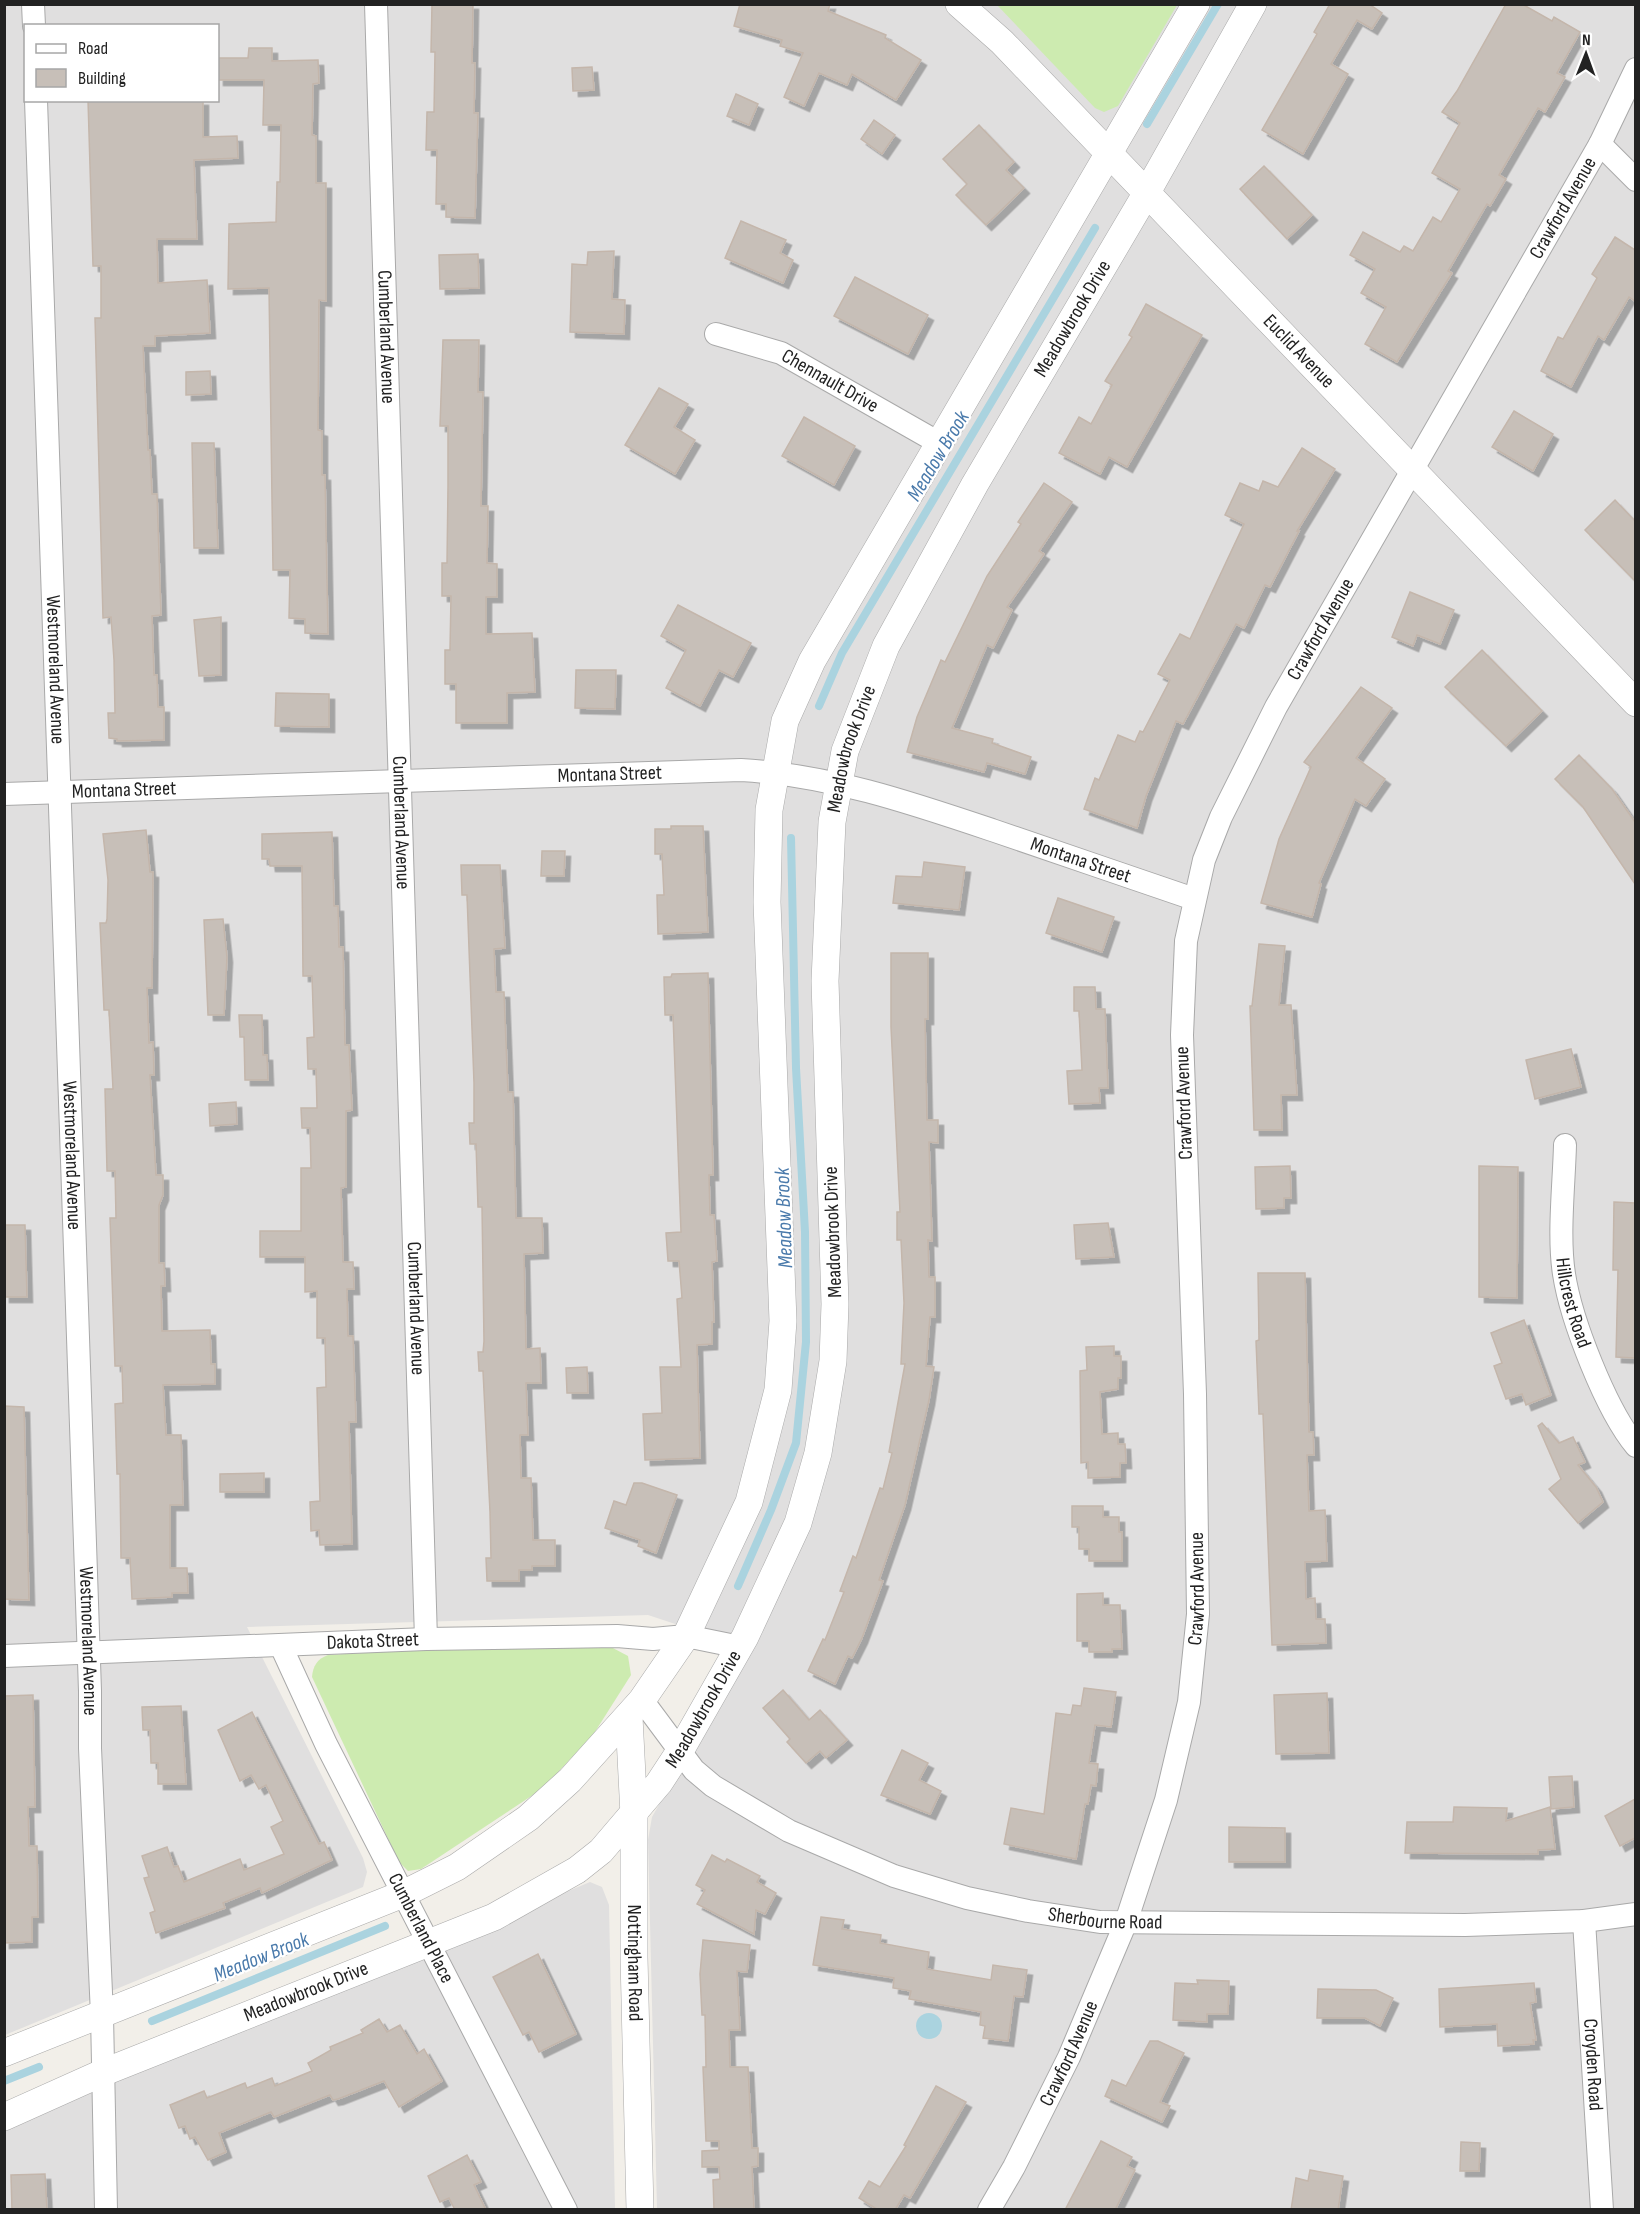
<svg xmlns="http://www.w3.org/2000/svg" width="1640" height="2214" font-family="'Sofia Sans Condensed',sans-serif">
<defs>
<filter id="shadow"><feDropShadow dx="5.5" dy="5.5" stdDeviation="0" flood-color="#0004"/></filter>
</defs>
<rect width="100%" height="100%" fill="#f2efe9"/>
<g fill="#e0dfdf" fill-rule="evenodd">
<path d="M5,5H1635V2209H657L648,1840L652,1817L748,1648L648,1615L247,1627L363,1858L367,1872L363,1887L5,2035ZM26,26H218V100H26Z"/>
<polygon points="590,1882 602,1887 609,1905 615,2209 5,2210 5,2127"/>
</g>
<g fill="#cdebb0">
<polygon points="997,5 1177,5 1118,106 1104,112 1095,108"/>
<path d="M469,1647H611L628,1656L631,1675L593,1735L542,1789L421,1869L408,1871L399,1862L312,1677C313,1666 317,1659 328,1655Z"/>
</g>
<circle fill="#aad3df" cx="929" cy="2026" r="13"/>
<g fill="none" stroke-linecap="round" stroke-linejoin="round">
<g stroke="#aad3df" stroke-width="8">
<polyline points="1147,124 1218,4"/>
<polyline points="819,706 842,653 1095,228"/>
<polyline points="738,1586 771,1510 796,1443 806,1342 805,1232 796,1068 791,838"/>
<polyline points="152,2021 385,1926"/>
<polyline points="4,2081 39,2067"/>
</g>
</g>
<g fill="#c7bfb8" stroke="#c4b6ab" stroke-width="1.5" filter="url(#shadow)">
<polygon points="432,4 473,4 472,63 475,63 474,113 478,113 475,218 446,217 446,204 436,204 437,150 426,150 427,112 434,112 435,52 431,52"/>
<polygon points="740,4 830,4 828,11 886,35 885,38 921,60 896,100 852,74 847,85 819,73 804,106 784,97 803,53 780,46 782,40 734,26"/>
<polygon points="1330,4 1369,4 1382,13 1372,29 1357,20 1331,64 1348,74 1303,154 1262,130 1317,34 1314,32"/>
<polygon points="1506,4 1522,4 1552,21 1554,17 1580,32 1557,73 1565,77 1545,112 1538,108 1499,175 1506,179 1490,206 1487,204 1448,271 1452,273 1397,362 1365,344 1386,307 1361,293 1375,269 1350,255 1363,232 1400,252 1404,246 1413,251 1433,217 1441,222 1460,189 1432,173 1460,123 1442,112 1457,91"/>
<polygon points="249,48 272,48 272,61 318,60 319,83 313,84 312,135 316,136 316,183 326,183 326,301 319,300 318,430 322,431 322,475 325,475 328,634 305,633 305,619 289,618 290,570 273,570 269,288 228,289 229,224 276,222 277,182 280,182 281,125 263,125 264,80 218,80 218,58 248,58"/>
<polygon points="592,67 594,90 573,91 572,68"/>
<polygon points="736,94 758,104 749,125 727,116"/>
<polygon points="88,100 203,100 203,137 237,136 238,158 194,160 197,239 157,239 158,283 207,280 210,333 155,336 155,346 143,346 148,450 150,450 152,494 157,494 161,615 152,616 154,675 157,675 158,707 164,707 164,740 117,741 117,739 109,738 108,713 115,713 114,660 111,617 103,618 95,318 101,318 101,266 93,266"/>
<polygon points="874,120 895,135 882,154 861,139"/>
<polygon points="979,125 1014,162 1006,170 1024,188 986,225 956,195 967,184 943,159"/>
<polygon points="1264,166 1312,215 1287,239 1240,189"/>
<polygon points="741,221 786,240 780,253 793,260 783,283 725,258"/>
<polygon points="1615,237 1635,250 1635,301 1629,297 1604,340 1598,336 1571,387 1541,371 1558,337 1563,339 1597,278 1592,274"/>
<polygon points="614,251 612,299 625,300 624,334 570,332 572,264 587,265 588,252"/>
<polygon points="478,254 479,288 440,289 439,255"/>
<polygon points="855,277 928,315 908,354 834,316"/>
<polygon points="1146,304 1202,335 1127,467 1109,457 1100,474 1059,453 1079,417 1091,424 1112,385 1105,381 1132,337 1129,335"/>
<polygon points="443,340 479,340 478,392 483,392 481,506 488,506 487,563 497,564 497,597 486,597 486,634 532,633 535,692 507,693 507,723 456,723 456,684 445,684 445,650 450,650 451,596 442,596 442,563 447,563 448,486 448,426 440,426"/>
<polygon points="210,371 211,394 186,395 186,372"/>
<polygon points="659,388 688,404 674,427 695,440 675,474 625,445"/>
<polygon points="1514,411 1553,434 1533,471 1492,447"/>
<polygon points="804,417 855,446 834,485 782,456"/>
<polygon points="192,443 214,443 218,548 194,548"/>
<polygon points="1302,448 1335,469 1297,531 1299,531 1270,587 1265,585 1244,628 1236,624 1183,724 1176,721 1146,796 1137,828 1084,809 1095,778 1099,780 1118,735 1135,742 1140,731 1143,732 1170,680 1158,674 1180,634 1190,639 1244,524 1225,515 1240,483 1259,491 1263,481 1278,487"/>
<polygon points="1044,483 1072,502 1039,551 1044,554 1007,607 1012,610 993,648 987,645 952,728 993,739 992,743 1031,757 1025,774 987,763 984,772 907,752 917,717 941,660 945,662 987,576 1021,524 1018,522"/>
<polygon points="1615,500 1635,521 1635,581 1585,530"/>
<polygon points="1410,592 1454,610 1440,644 1417,635 1413,646 1392,637"/>
<polygon points="678,605 751,643 733,677 719,670 700,706 666,688 686,650 661,636"/>
<polygon points="221,617 221,675 199,676 194,620"/>
<polygon points="1482,650 1542,711 1506,746 1445,687"/>
<polygon points="576,670 616,670 615,709 575,708"/>
<polygon points="1361,687 1392,708 1356,758 1385,779 1366,806 1355,799 1319,883 1321,884 1312,917 1261,903 1279,839 1311,767 1304,762"/>
<polygon points="276,693 329,694 329,727 275,726"/>
<polygon points="1579,755 1612,789 1635,822 1635,884 1583,807 1555,779"/>
<polygon points="671,826 703,826 708,932 658,934 657,895 664,895 662,854 655,854 655,829 671,829"/>
<polygon points="146,830 150,872 153,872 152,988 147,988 149,1043 153,1042 154,1075 150,1075 156,1175 163,1175 163,1195 159,1205 159,1263 164,1263 165,1286 161,1286 162,1331 210,1330 211,1364 215,1364 215,1384 163,1385 166,1435 181,1435 183,1505 170,1505 170,1568 187,1568 188,1593 172,1593 172,1597 132,1599 130,1558 121,1558 120,1474 117,1474 115,1404 123,1403 122,1366 115,1366 110,1218 116,1218 115,1171 107,1171 105,1089 113,1089 109,1010 104,1010 100,923 106,923 107,919 108,880 103,834"/>
<polygon points="332,832 334,906 338,906 339,947 343,947 345,1045 349,1045 352,1110 346,1111 346,1187 341,1188 343,1262 353,1262 354,1289 347,1289 348,1336 353,1336 356,1422 349,1422 352,1544 320,1545 319,1530 311,1531 310,1502 320,1501 317,1388 326,1387 325,1338 317,1338 317,1291 305,1292 305,1257 260,1257 260,1231 301,1231 301,1168 311,1168 310,1128 302,1128 301,1108 317,1108 316,1069 308,1069 307,1038 314,1037 312,976 303,976 302,866 270,866 269,859 262,859 262,834"/>
<polygon points="542,851 565,851 564,876 541,876"/>
<polygon points="924,862 965,867 959,910 893,903 896,876 922,877"/>
<polygon points="461,865 500,865 505,948 494,949 496,992 504,992 508,1092 513,1092 516,1218 542,1218 543,1253 524,1254 526,1349 540,1348 541,1383 526,1383 528,1435 520,1435 521,1478 531,1478 533,1540 555,1540 555,1566 532,1566 532,1570 519,1570 519,1581 487,1581 486,1558 491,1558 490,1512 483,1371 479,1371 478,1352 483,1352 484,1341 482,1207 478,1207 476,1144 470,1144 469,1123 474,1123 474,1083 467,895 462,895"/>
<polygon points="1058,898 1114,917 1102,952 1046,933"/>
<polygon points="223,919 227,957 224,1015 208,1015 204,920"/>
<polygon points="1259,944 1285,946 1279,1005 1291,1005 1297,1095 1281,1095 1282,1130 1254,1130 1250,1006 1252,1006"/>
<polygon points="891,953 928,953 928,1019 925,1019 927,1120 938,1120 938,1143 929,1142 932,1241 928,1240 929,1277 935,1277 935,1317 930,1317 926,1366 934,1367 929,1400 905,1505 879,1580 883,1581 862,1638 852,1658 848,1656 835,1684 808,1671 823,1639 825,1640 844,1592 840,1591 853,1556 856,1558 880,1488 883,1489 892,1453 889,1452 905,1364 901,1364 904,1303 901,1240 897,1240 897,1212 900,1212 891,1027"/>
<polygon points="708,973 713,1175 709,1175 710,1215 714,1215 717,1261 712,1262 714,1322 712,1322 712,1344 697,1345 700,1458 645,1460 643,1414 662,1413 660,1367 681,1367 677,1299 682,1298 679,1261 668,1261 666,1233 681,1232 673,1015 665,1015 664,977 671,977 672,974"/>
<polygon points="1074,987 1095,987 1096,1009 1105,1009 1108,1088 1099,1088 1100,1103 1069,1104 1067,1071 1082,1070 1079,1011 1074,1011"/>
<polygon points="239,1015 262,1015 263,1055 267,1055 268,1080 245,1080 244,1037 240,1037"/>
<polygon points="1571,1049 1581,1087 1535,1099 1526,1060"/>
<polygon points="236,1102 237,1124 210,1126 209,1104"/>
<polygon points="1290,1166 1291,1198 1284,1198 1284,1208 1256,1209 1255,1167"/>
<polygon points="1479,1166 1518,1167 1517,1298 1479,1297"/>
<polygon points="1614,1202 1635,1203 1635,1358 1616,1357 1618,1270 1613,1270"/>
<polygon points="1108,1223 1114,1257 1076,1259 1074,1225"/>
<polygon points="4,1225 25,1225 27,1297 4,1297"/>
<polygon points="1258,1273 1305,1273 1309,1432 1313,1432 1314,1455 1307,1455 1309,1511 1325,1510 1327,1561 1305,1562 1306,1599 1315,1598 1316,1619 1325,1619 1326,1643 1272,1645 1263,1414 1259,1414 1256,1341 1259,1340"/>
<polygon points="1524,1320 1551,1395 1526,1405 1522,1394 1506,1399 1494,1366 1502,1363 1491,1333"/>
<polygon points="1114,1346 1114,1356 1121,1356 1121,1378 1118,1378 1118,1389 1100,1392 1102,1434 1118,1433 1118,1444 1125,1444 1126,1463 1120,1463 1120,1477 1088,1478 1088,1462 1081,1463 1080,1371 1087,1370 1086,1347"/>
<polygon points="587,1367 588,1393 567,1393 566,1368"/>
<polygon points="4,1406 24,1407 29,1600 4,1599"/>
<polygon points="1542,1423 1559,1443 1573,1437 1585,1462 1578,1465 1596,1487 1603,1502 1578,1523 1549,1489 1561,1479 1538,1426"/>
<polygon points="264,1473 264,1492 220,1492 220,1474"/>
<polygon points="634,1483 642,1483 677,1495 656,1553 638,1546 640,1540 605,1528 614,1501 626,1505"/>
<polygon points="1072,1506 1103,1506 1103,1517 1119,1517 1119,1532 1122,1532 1122,1561 1089,1561 1089,1549 1079,1549 1079,1527 1072,1527"/>
<polygon points="1103,1593 1103,1605 1120,1605 1122,1649 1112,1649 1112,1652 1089,1652 1089,1641 1077,1641 1077,1594"/>
<polygon points="1084,1688 1116,1692 1111,1727 1095,1725 1089,1763 1098,1764 1096,1786 1091,1785 1088,1804 1085,1804 1076,1859 1004,1844 1011,1808 1044,1814 1056,1713 1071,1715 1073,1705 1081,1706"/>
<polygon points="783,1690 809,1720 820,1710 847,1740 826,1758 820,1751 806,1763 787,1742 790,1739 763,1708"/>
<polygon points="1327,1693 1329,1753 1276,1754 1274,1695"/>
<polygon points="33,1695 35,1807 28,1807 29,1846 37,1846 38,1917 32,1917 32,1942 4,1943 4,1696"/>
<polygon points="181,1706 186,1784 158,1784 158,1763 151,1763 150,1730 143,1730 142,1707"/>
<polygon points="252,1712 319,1844 324,1842 332,1860 262,1893 260,1888 223,1903 225,1908 156,1933 150,1913 155,1911 144,1878 149,1877 142,1856 167,1847 174,1867 178,1866 184,1882 240,1859 244,1870 284,1854 271,1827 283,1821 266,1785 259,1789 251,1775 240,1781 218,1730"/>
<polygon points="902,1750 928,1763 919,1780 941,1791 930,1814 881,1795"/>
<polygon points="1572,1776 1574,1807 1551,1809 1549,1777"/>
<polygon points="1635,1799 1635,1838 1620,1846 1605,1816"/>
<polygon points="1454,1807 1507,1808 1506,1821 1550,1807 1555,1849 1538,1850 1538,1854 1405,1853 1407,1822 1453,1822"/>
<polygon points="1229,1827 1285,1828 1285,1862 1229,1862"/>
<polygon points="712,1855 725,1862 727,1859 760,1876 757,1882 776,1893 765,1914 756,1910 754,1934 697,1904 705,1890 696,1885"/>
<polygon points="821,1917 844,1920 842,1929 881,1935 880,1943 929,1952 927,1969 991,1980 993,1965 1027,1970 1023,1997 1014,1996 1008,2041 983,2038 985,2026 980,2025 981,2012 909,1999 911,1991 893,1988 894,1978 813,1965"/>
<polygon points="703,1940 750,1945 747,1972 737,1971 740,2030 729,2030 730,2067 748,2067 752,2148 758,2148 758,2166 752,2167 754,2210 714,2210 713,2180 720,2179 719,2167 702,2167 702,2151 719,2150 719,2141 706,2141 703,2067 706,2067 705,2015 702,2015 700,1974"/>
<polygon points="538,1954 576,2034 539,2052 529,2032 523,2035 493,1977"/>
<polygon points="1197,1980 1229,1981 1228,2014 1207,2014 1207,2022 1173,2020 1175,1983 1198,1984"/>
<polygon points="1534,1983 1536,2002 1530,2003 1536,2040 1533,2040 1534,2044 1498,2046 1497,2024 1440,2027 1439,1989"/>
<polygon points="1318,1989 1376,1990 1393,1998 1380,2026 1365,2018 1317,2018"/>
<polygon points="379,2019 387,2032 400,2025 417,2054 424,2049 442,2081 399,2107 384,2081 338,2099 333,2100 330,2095 274,2117 271,2112 219,2133 226,2152 208,2160 195,2137 190,2139 185,2126 179,2128 170,2105 204,2091 207,2098 245,2083 247,2088 272,2078 275,2086 312,2071 308,2063 331,2050 330,2047 363,2033 361,2030"/>
<polygon points="1150,2041 1158,2041 1184,2053 1160,2102 1170,2106 1162,2122 1105,2096 1112,2080 1126,2086"/>
<polygon points="936,2086 966,2102 910,2198 904,2195 895,2210 878,2210 859,2198 869,2181 880,2187 906,2146 904,2145"/>
<polygon points="1101,2141 1132,2157 1127,2166 1135,2170 1115,2210 1065,2210"/>
<polygon points="1461,2142 1480,2143 1479,2171 1460,2171"/>
<polygon points="467,2155 481,2182 474,2185 486,2210 455,2210 449,2198 440,2202 428,2176"/>
<polygon points="1310,2170 1343,2176 1338,2210 1291,2210 1296,2178 1308,2181"/>
<polygon points="45,2174 47,2210 12,2210 11,2175"/>
</g>
<g fill="none" stroke-linecap="round" stroke-linejoin="round">
<g stroke="#a9a9a9" stroke-width="24">
<g id="minor">
<polyline points="33,4 34,26"/>
<path id="s1" d="M376,4L426,1639"/>
<path id="s2" d="M36,100L90,1691V1748L102,2015L106,2210"/>
<polyline points="1600,144 1636,180"/>
<path id="s3" d="M716,334L781,353L939,443"/>
<path id="s4" d="M4,794L741,770C829,775 909,802 992,830C1059,853 1127,876 1194,899"/>
<path id="s5" d="M1565,1145C1564,1184 1558,1236 1564,1274C1571,1320 1606,1410 1636,1446"/>
<path id="s6" d="M281,1646L326,1744L566,2210"/>
<path id="s7" d="M4,1656L426,1639L617,1636L653,1639L686,1636L740,1647"/>
<path id="s8" d="M642,1700L694,1770L713,1786L789,1831L894,1876L967,1898L1028,1911L1100,1922L1465,1925L1584,1921L1636,1914"/>
<path id="s9" d="M1584,1921L1602,2210"/>
<path id="s10" d="M989,2210L1014,2167L1069,2057L1126,1922L1166,1800L1189,1702L1198,1614L1195,1394L1182,1035L1186,941L1204,860L1221,817L1276,707L1600,144L1636,69"/>
</g>
</g>
<g stroke="#a9a9a9" stroke-width="28">
<g id="tertiary">
<path id="s11" d="M959,4L1002,42L1636,703"/>
<path id="s12" d="M629,1717L634,1815V1957L640,2210"/>
<polyline points="4,2053 403,1894 457,1867 528,1818 570,1780 642,1700 686,1636 749,1502 778,1390 783,1321 767,902 769,810 785,721 812,661 1196,4"/>
<path id="s13" d="M4,2117L102,2073L494,1917L577,1870L601,1851L659,1783L680,1751L745,1637L798,1523L818,1453L833,1361L835,1304L825,981L832,822L845,751L886,646L975,484L1146,194L1253,4"/>
</g>
</g>
<use href="#minor" stroke="#fff" stroke-width="22"/>
<use href="#tertiary" stroke="#fff" stroke-width="27"/>
</g>
<g text-anchor="middle" dominant-baseline="central" stroke-width="4.5" stroke-linejoin="round" paint-order="stroke">
<g font-size="20" fill="#222" stroke="#fff">
<text stroke="none"><textPath href="#s10" startOffset="2138">Crawford Avenue</textPath></text>
<text stroke="none"><textPath href="#s13" startOffset="2307">Meadowbrook Drive</textPath></text>
<text stroke="none"><textPath href="#s1" startOffset="333">Cumberland Avenue</textPath></text>
<text stroke="none"><textPath href="#s11" startOffset="486">Euclid Avenue</textPath></text>
<text stroke="none"><textPath href="#s3" startOffset="124">Chennault Drive</textPath></text>
<text stroke="none"><textPath href="#s10" startOffset="1652">Crawford Avenue</textPath></text>
<text stroke="none"><textPath href="#s2" startOffset="570">Westmoreland Avenue</textPath></text>
<text stroke="none"><textPath href="#s13" startOffset="1821">Meadowbrook Drive</textPath></text>
<text stroke="none"><textPath href="#s4" startOffset="606">Montana Street</textPath></text>
<text stroke="none"><textPath href="#s4" startOffset="120">Montana Street</textPath></text>
<text stroke="none"><textPath href="#s1" startOffset="819">Cumberland Avenue</textPath></text>
<text stroke="none"><textPath href="#s4" startOffset="1090">Montana Street</textPath></text>
<text transform="translate(1184 1103) rotate(-92)">Crawford Avenue</text>
<text stroke="none"><textPath href="#s2" startOffset="1056">Westmoreland Avenue</textPath></text>
<text transform="translate(833 1232) rotate(-92)">Meadowbrook Drive</text>
<text stroke="none"><textPath href="#s5" startOffset="159">Hillcrest Road</textPath></text>
<text stroke="none"><textPath href="#s1" startOffset="1305">Cumberland Avenue</textPath></text>
<text stroke="none"><textPath href="#s10" startOffset="662">Crawford Avenue</textPath></text>
<text stroke="none"><textPath href="#s2" startOffset="1542">Westmoreland Avenue</textPath></text>
<text stroke="none"><textPath href="#s7" startOffset="369">Dakota Street</textPath></text>
<text stroke="none"><textPath href="#s13" startOffset="831">Meadowbrook Drive</textPath></text>
<text stroke="none"><textPath href="#s8" startOffset="531">Sherbourne Road</textPath></text>
<text stroke="none"><textPath href="#s6" startOffset="315">Cumberland Place</textPath></text>
<text stroke="none"><textPath href="#s12" startOffset="246">Nottingham Road</textPath></text>
<text stroke="none"><textPath href="#s13" startOffset="327">Meadowbrook Drive</textPath></text>
<text stroke="none"><textPath href="#s10" startOffset="176">Crawford Avenue</textPath></text>
<text stroke="none"><textPath href="#s9" startOffset="144">Croyden Road</textPath></text>
</g>
<g font-size="21" font-style="italic" fill="#4a7aab" stroke="#fff">
<text transform="translate(938 456) rotate(-59)">Meadow Brook</text>
<text transform="translate(784 1218) rotate(-92)">Meadow Brook</text>
<text transform="translate(261 1957) rotate(-22)">Meadow Brook</text>
</g>
</g>
<rect width="1640" height="2214" fill="none" stroke="#222222" stroke-width="12"/>
<rect x="24" y="24" width="195" height="78" fill="#ffffff" stroke="#a7a7a7" stroke-width="1.5"/>
<rect x="36" y="44" width="30" height="9" fill="#ffffff" stroke="#a7a7a7" stroke-width="1.5"/>
<text x="78" y="54" font-size="18" fill="#222222">Road</text>
<rect x="36" y="69" width="30" height="18" fill="#c7bfb8" stroke="#a7a7a7" stroke-width="1.5"/>
<text x="78" y="84" font-size="18" fill="#222222">Building</text>
<g transform="translate(1586 54) rotate(1)" stroke="#ffffff" stroke-width="4.5" paint-order="stroke">
<path d="M0-4.5L10 22L0 15L-10 22Z" fill="#222222"/>
<text y="-9" font-size="16" font-weight="bold" text-anchor="middle" fill="#222222">N</text>
</g>
</svg>
